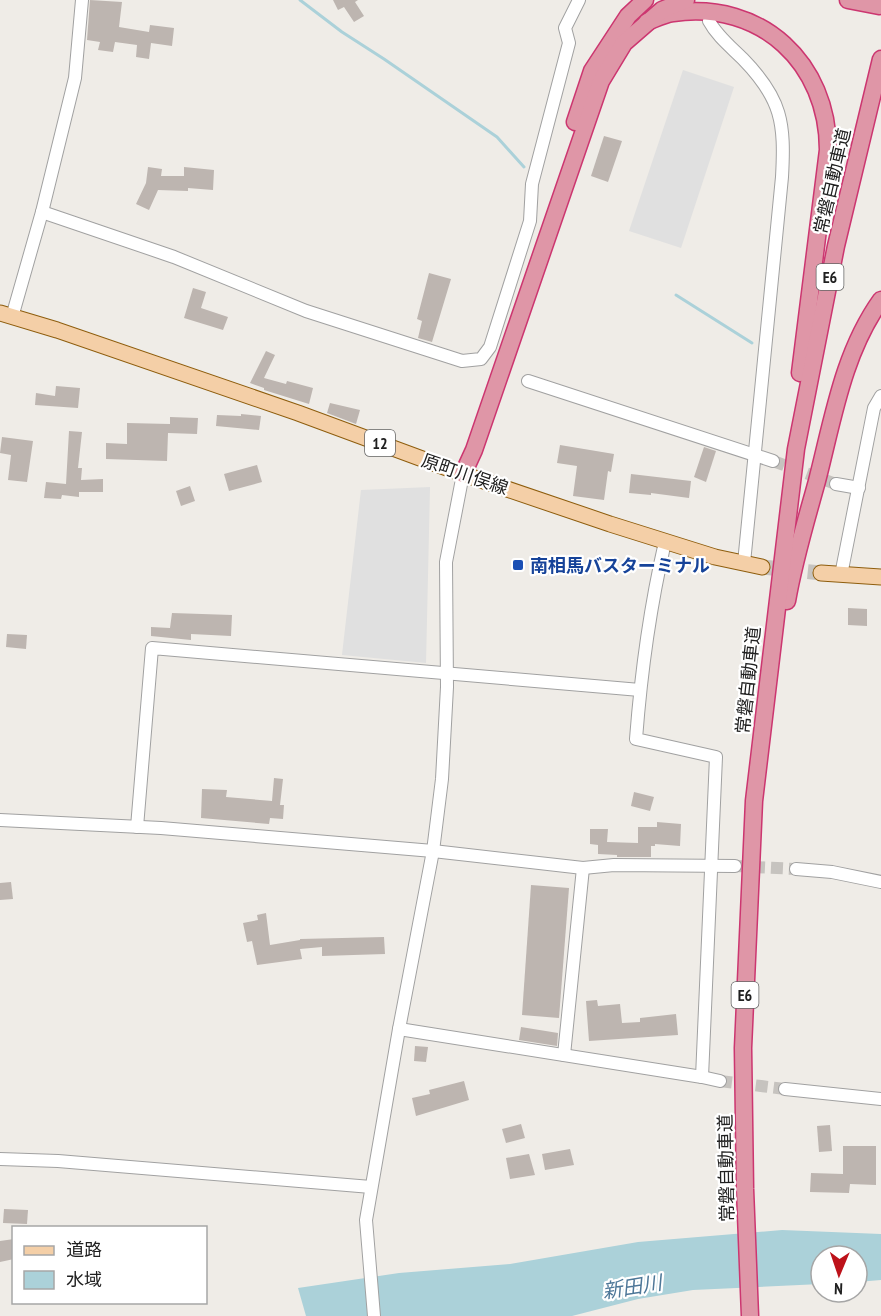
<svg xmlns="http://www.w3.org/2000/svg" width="881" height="1316" font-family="'PT Sans Narrow','Noto Sans JP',sans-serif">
<rect width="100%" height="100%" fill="#efece7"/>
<g fill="#e0e0e0">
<polygon points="683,70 734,87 681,248 629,231"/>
<polygon points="430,487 426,663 342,655 361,490"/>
</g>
<polygon fill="#abd1d9" points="782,1230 881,1234 881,1280 857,1282 857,1256 821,1256 821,1284 693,1290 638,1299 572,1316 306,1316 298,1288 399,1273 510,1264 638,1242"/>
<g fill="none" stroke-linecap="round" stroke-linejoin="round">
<g stroke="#abd1d9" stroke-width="3">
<polyline points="300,0 342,32 384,59 497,137 524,167"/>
<polyline points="676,295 752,343"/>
</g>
</g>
<g fill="#bdb5b0">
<polygon points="90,0 122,2 119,27 149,32 150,25 174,28 172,46 151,43 149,59 136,57 137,45 115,42 113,52 98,50 100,42 87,40"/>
<polygon points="333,0 358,0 355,2 364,16 354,22 344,7 338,10"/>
<polygon points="604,136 622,141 608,182 591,176"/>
<polygon points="148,167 162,169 161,176 184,176 184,167 214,170 213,190 188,188 188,191 158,190 149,210 136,204 146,183"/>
<polygon points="429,273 451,279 432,342 418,338 422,321 417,319"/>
<polygon points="193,288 206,292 201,308 228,317 223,330 184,318"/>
<polygon points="266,351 275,355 264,378 286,384 287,381 313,388 309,404 264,390 264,388 250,383"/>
<polygon points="56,386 80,388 78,408 35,405 36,393 55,396"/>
<polygon points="330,403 360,410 356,424 327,413"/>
<polygon points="241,414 261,416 259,430 216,426 217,415 241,416"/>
<polygon points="170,417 198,418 197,434 168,433 167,461 106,459 106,443 127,444 127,423 170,424"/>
<polygon points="69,431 82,432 78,468 82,468 81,480 103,479 103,492 79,492 79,497 62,495 61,499 44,498 46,482 66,484"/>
<polygon points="2,437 33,441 27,482 8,480 11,455 0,453"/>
<polygon points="560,445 614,454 611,472 608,471 604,500 573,496 577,466 557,463"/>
<polygon points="704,447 716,451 706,482 694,477"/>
<polygon points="257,465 262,482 229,491 224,474"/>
<polygon points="631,474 691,481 689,498 651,493 651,495 629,493"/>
<polygon points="190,486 195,501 181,506 176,491"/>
<polygon points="848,608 867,609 867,626 848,625"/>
<polygon points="172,613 232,615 231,636 191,634 191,640 151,636 151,627 170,628"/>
<polygon points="7,634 27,635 26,649 6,647"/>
<polygon points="274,778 283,779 280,805 284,805 283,819 270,818 269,824 201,818 202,789 227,790 226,797 272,801"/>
<polygon points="634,792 654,797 650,811 631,806"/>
<polygon points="657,822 681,824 680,846 655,844 655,846 651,846 651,857 617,857 617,855 598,854 598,845 590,844 590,829 608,829 607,842 638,843 638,827 657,827"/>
<polygon points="11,882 13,899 0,900 0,883"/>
<polygon points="531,885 569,888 559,1018 522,1015"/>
<polygon points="266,913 270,945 300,940 300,939 384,937 385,954 322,956 322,947 300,949 302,959 257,965 252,941 247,942 243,923 258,920 257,915"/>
<polygon points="597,1000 598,1006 620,1004 622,1023 640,1022 640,1018 676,1014 678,1035 589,1041 586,1001"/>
<polygon points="521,1027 558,1033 557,1046 519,1040"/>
<polygon points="415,1046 428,1047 426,1062 414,1061"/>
<polygon points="464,1081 469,1100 416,1116 412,1098 430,1094 429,1090"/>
<polygon points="521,1124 525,1138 506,1143 502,1129"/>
<polygon points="830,1125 832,1151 819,1152 817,1126"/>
<polygon points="843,1146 876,1146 876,1185 850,1184 849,1193 810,1192 811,1173 843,1174"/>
<polygon points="570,1149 574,1165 545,1170 542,1154"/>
<polygon points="529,1154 535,1175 510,1179 506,1158"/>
<polygon points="4,1209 28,1210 27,1224 3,1223"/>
<polygon points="14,1239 14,1259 0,1262 0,1241"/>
</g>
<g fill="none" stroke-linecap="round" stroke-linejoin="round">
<g stroke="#c6c3bf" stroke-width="12" stroke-dasharray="12 6" stroke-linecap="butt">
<polyline points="773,461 836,484"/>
<polyline points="735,866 796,869"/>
<polyline points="720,1081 785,1089"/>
</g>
<polyline stroke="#c6c3bf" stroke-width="15" stroke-dasharray="15 8" stroke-linecap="butt" points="762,567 821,573"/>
<g stroke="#a1a1a1" stroke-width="14">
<g id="minor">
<path d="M709,21C717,36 731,47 743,59C782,99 785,123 782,177L744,563"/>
<polyline points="42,212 174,257 306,311 462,361 481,359 490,347 530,221 532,184 569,43 565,28 579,0"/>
<polyline points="12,317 42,212 75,78 82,0"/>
<polyline points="528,381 773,461"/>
<polyline points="836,484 859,488"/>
<path d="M665,542C650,607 641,673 636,739L716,757L702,1077"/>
<polyline points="841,575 874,408 881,396"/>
<polyline points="0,820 161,828 433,851 583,868 614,865 735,866"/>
<polyline points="137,827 152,648 640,690"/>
<polyline points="796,869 832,872 881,882"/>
<polyline points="399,1029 702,1077 720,1081"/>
<polyline points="564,1055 583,868"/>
<polyline points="785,1089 881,1099"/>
<polyline points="0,1159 58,1161 371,1187"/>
<polyline points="374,1316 366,1220 399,1029 433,851 442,779 447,687 446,562 463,474"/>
</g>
</g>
<g stroke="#8e5d0d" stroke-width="17">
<g id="major">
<polyline points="0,313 57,330 298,413 463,474 610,524 715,557 762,567"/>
<polyline points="821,573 881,577"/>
</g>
</g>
<g stroke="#cc3670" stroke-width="19">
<g id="highway">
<polyline points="848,0 879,6"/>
<path d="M647,22C655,19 664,14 673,13C762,0 828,64 828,150L800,373"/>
<polyline points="575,122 592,71 628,16 645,0"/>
<polyline points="463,474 474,450 601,81 624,43 662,10 686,0"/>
<path d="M787,601C794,560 806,521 817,481C833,419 843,353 881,300"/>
<polyline points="750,1316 745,1189 743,1048 754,801 796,449 836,246 881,59"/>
</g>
</g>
<use href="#minor" stroke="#fff" stroke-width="12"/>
<use href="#major" stroke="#f4cfa7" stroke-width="15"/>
<use href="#highway" stroke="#df96a7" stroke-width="16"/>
</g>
<rect fill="#1a4fb4" stroke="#fff" stroke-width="2" x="512" y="559" width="12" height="12" rx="3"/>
<g text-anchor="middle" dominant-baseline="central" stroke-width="4.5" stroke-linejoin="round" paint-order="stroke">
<g fill="#fff" stroke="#636363" stroke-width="1.5">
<rect x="816.5" y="264" width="27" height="26" rx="4.5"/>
<rect x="365" y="430" width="30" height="26" rx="4.5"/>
<rect x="731.5" y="982" width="27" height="26" rx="4.5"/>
</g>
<g font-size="16" font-weight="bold" fill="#202020">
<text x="830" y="277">E6</text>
<text x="380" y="443">12</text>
<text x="745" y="995">E6</text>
</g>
<g font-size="18" fill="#202020" stroke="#fff">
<text transform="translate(832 181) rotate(-77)">常磐自動車道</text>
<text transform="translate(465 474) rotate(19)">原町川俣線</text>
<text transform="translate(748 680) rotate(-84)">常磐自動車道</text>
<text transform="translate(726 1168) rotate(-91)">常磐自動車道</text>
</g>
<g font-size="18" font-weight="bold" fill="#164399" stroke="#fff" text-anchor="start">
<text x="530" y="565">南相馬バスターミナル</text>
</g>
<g font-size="20" font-style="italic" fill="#4d7798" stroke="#fff">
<text transform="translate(632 1287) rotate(-9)">新田川</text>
</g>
</g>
<rect x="12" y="1226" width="195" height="78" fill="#ffffff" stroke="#a6a6a6" stroke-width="1.5"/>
<rect x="24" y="1246" width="30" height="9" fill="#f4cfa7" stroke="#a6a6a6" stroke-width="1.5"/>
<text x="66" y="1256" font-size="18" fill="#202020">道路</text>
<rect x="24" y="1271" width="30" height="18" fill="#abd1d9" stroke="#a6a6a6" stroke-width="1.5"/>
<text x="66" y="1286" font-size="18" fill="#202020">水域</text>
<g transform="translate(839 1274) rotate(182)"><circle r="28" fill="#ffffff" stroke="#a6a6a6" stroke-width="1.5"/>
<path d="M0-4.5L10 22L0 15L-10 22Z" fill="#bd121a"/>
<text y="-9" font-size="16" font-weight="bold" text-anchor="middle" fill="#202020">N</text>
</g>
</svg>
